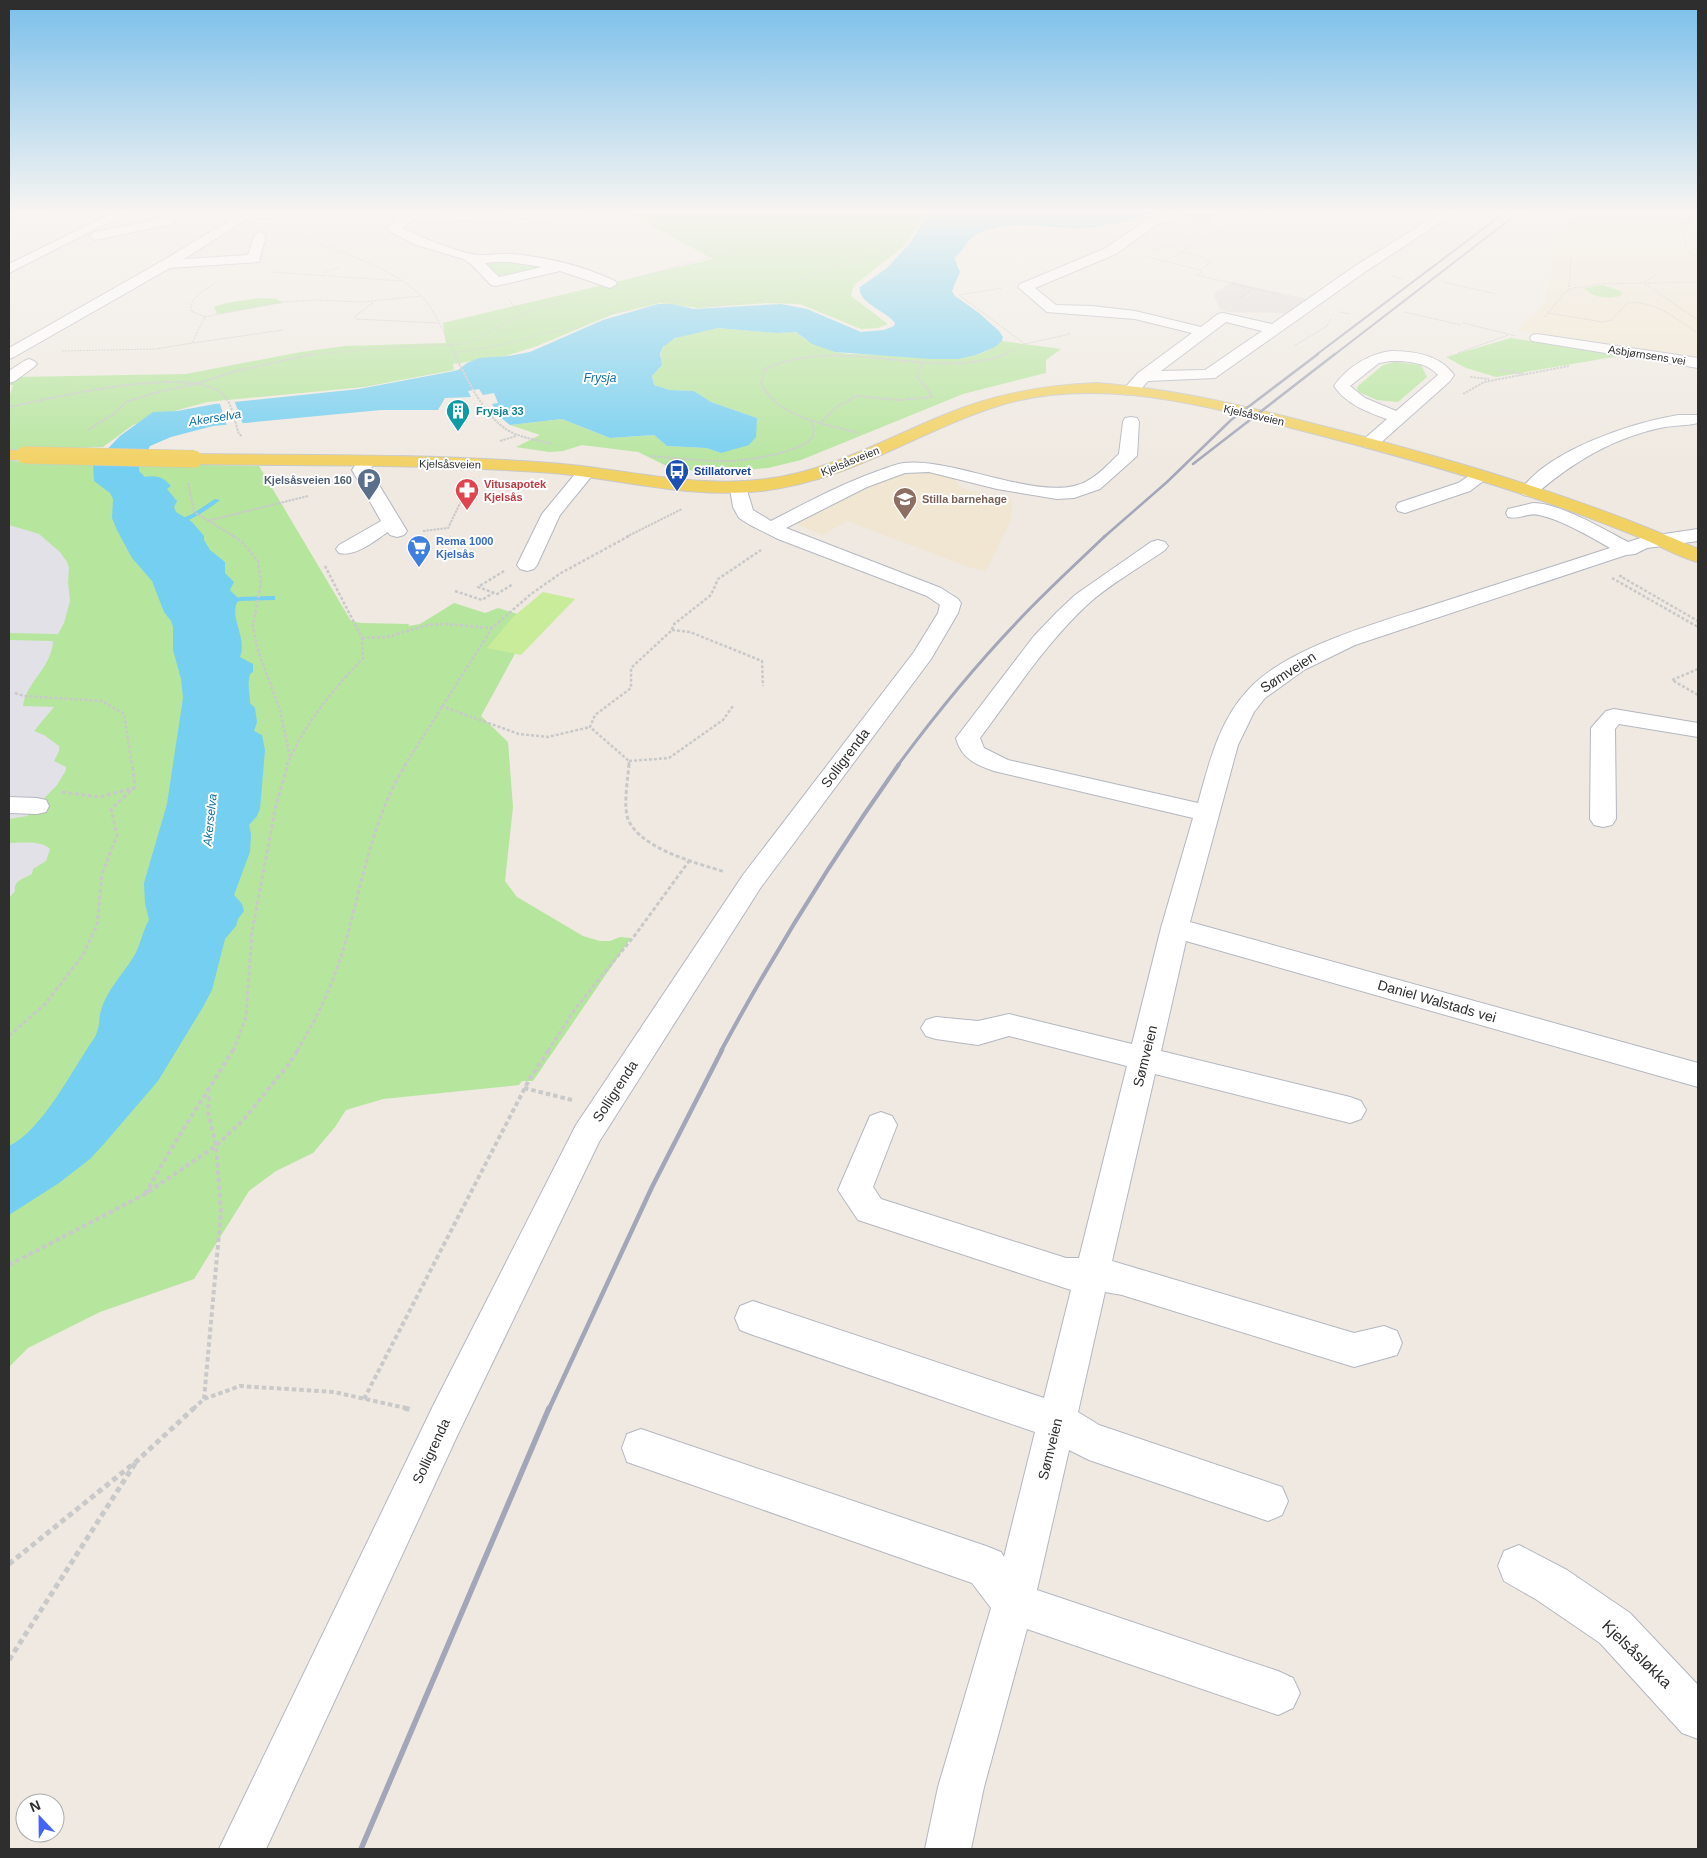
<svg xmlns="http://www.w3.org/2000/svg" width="1707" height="1858" font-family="Helvetica,sans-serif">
<rect width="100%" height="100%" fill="#efe9e1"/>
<polygon fill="#e3e1e8" points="9,513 91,551 68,784 63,812 9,1030"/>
<g fill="#f0e6d1">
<polygon points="1575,210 1694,210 1690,228 1691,248 1698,254 1698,357 1517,331 1545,302 1557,236 1570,238 1567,223"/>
<polygon points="914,470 927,470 948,476 956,480 959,486 968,490 1012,500 1011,519 986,571 971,568 847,521 823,535 793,523 864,485"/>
</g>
<g fill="#b6e59e">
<polygon points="634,210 937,210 923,219 903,247 854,285 851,296 888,324 878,328 861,329 800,304 767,303 698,308 660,303 611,315 537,346 506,356 453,364 454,370 364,387 207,402 156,416 133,425 103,447 9,450 9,398 13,385 9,385 9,381 15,377 186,374 301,352 345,346 446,343 443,323 713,259 626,212"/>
<polygon points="1174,210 1217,210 1206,222"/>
<polygon points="493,259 546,267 498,279 480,260"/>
<path d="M1603,285L1621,291L1622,295C1611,300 1591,298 1585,288Z"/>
<polygon points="260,298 277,299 282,303 217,314 214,307 226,303"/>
<path d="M718,328L777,333L796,332L806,340L835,352L849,354C867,354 885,355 903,356C936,359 974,365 1002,341L1061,349L1046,360V373L963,394L801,460L768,468L735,471L675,470L638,452L582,445L563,451L549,452L516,447L540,435L510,425L562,419L610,438L654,435L667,446L706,448L721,453L757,418L711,402L694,391L670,390L654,385L652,376L662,365C661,361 660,356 661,353C664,335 703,330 718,328Z"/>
<polygon points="1511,338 1617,355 1619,356 1496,377 1466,368 1446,357"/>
<polygon points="1395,362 1421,365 1427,377 1398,402 1377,400 1359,392 1357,389 1358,386 1383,365"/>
<path d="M9,461L259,466L351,621L361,623L409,624L408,626L420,624L454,603L485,613L498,608L534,619L481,716L508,742L513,807L505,881L517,897L583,936L600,941H610L620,937L631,938L533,1081H522L519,1085L383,1099L346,1110L335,1127L313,1153L276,1171L249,1191L194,1279L100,1312L28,1348L9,1367V898L15,891C13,880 24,879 32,874L33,869L46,861L50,849C42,840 20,843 9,843V819L27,816L57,785L66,770V767L54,761L59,751V746L44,735L34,731L54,707L23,706C25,684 52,667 53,641L9,640V633L58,634L64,623L70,601L68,583L69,568L67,562L60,552L39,534L9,525Z"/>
</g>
<polygon fill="#c9ec9a" points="543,592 575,599 521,655 487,648 513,617"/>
<polygon fill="#dfdcd8" points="1233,282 1306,299 1306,301 1286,313 1228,312 1221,310 1213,294"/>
<path fill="#75cff0" d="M939,210H1166C1138,217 1114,226 1084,228C1050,230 1009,217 977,234C966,240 964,251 954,258L960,272L952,291L955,296L979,313L999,331L1003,337L1002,341L995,347L976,355L958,359H931L835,352L812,344L796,332L777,333L718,328L675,338L663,347L660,354L662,365L652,376L654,385L670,390L694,391L711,402L757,418L756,437L749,445L721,453L706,448L667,446L654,435L610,438L562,419L510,425L500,417L492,404L498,403L494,393L483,395L479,389L468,391L471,397L445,398L438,410H381L213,426L171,437L150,446L139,467V471L145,477C157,475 163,477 171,486L167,489L177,501L174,507L176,512L192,522L204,536V540L210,550L225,562V573L234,582L230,590L239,599C227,616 248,637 240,657L253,664V672L250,674C247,685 250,693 250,703L255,708L257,722L254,731L262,735L265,750L260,809L257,816L249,825L251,834L250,852L234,895L242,904L244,911L238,919L236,926L225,939L212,990L203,1007L158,1081L103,1145L90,1159L59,1183L9,1215V1146C43,1130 73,1068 95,1037C101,1024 98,1021 101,1010C107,990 123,974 134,956C140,947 142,932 149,920L145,903L144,883L167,804L183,698L181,679L173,650V627L171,621L164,612L152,581L132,558L117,530L112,518L113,499L110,493L94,481L93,464L120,436L153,412L177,411L215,404L359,389L449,372L458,370L467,363L479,358L509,356L530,352L603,320L658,304H672L694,309L781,304L807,309L861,332L884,330L894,326L895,323C887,311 857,303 860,287L887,268L910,243L925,219Z"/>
<polygon fill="#efe9e1" points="234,400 243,424 227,426 219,401"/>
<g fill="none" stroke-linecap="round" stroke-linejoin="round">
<g fill="#75cff0" fill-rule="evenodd">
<path d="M215,499L220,500C212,507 180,529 171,523L192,514Z"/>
<polygon points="272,596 275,596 275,600 240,601 226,605 222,603 240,597"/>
</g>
<g stroke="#b4b7c1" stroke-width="2">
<g id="minor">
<polygon points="9,210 47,210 41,214 9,218"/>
<polygon points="118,210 133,210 9,273 9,264"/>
<path d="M242,210H388L460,213L585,210L579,214L541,220L521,218L460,221L415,219L402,228C423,238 454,251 477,255C489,256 500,253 512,254C546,257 584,266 615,281L617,284L610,288L560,271L496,286L491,285L471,264L463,259L416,245L389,231L387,228L400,218L338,214L247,219L184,259L248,255L254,236L260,232L266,236L259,262L170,268L14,357L9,359V348L162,261L235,217ZM495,262H510L542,267L499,277L485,263Z"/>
<path d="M1171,211L1175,212L1177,215L1175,218L1156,225L1116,254L1035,288L1056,305L1092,306L1135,311L1201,327L1218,314L1223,313L1272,324L1355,266L1440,213L1444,212L1450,216L1365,272L1215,378L1148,381C1141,389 1136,397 1124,394L1122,391L1138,373L1192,333L1135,319L1047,312L1018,287L1020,284L1106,248L1148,219ZM1226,322L1262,331L1205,370L1161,371Z"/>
<polygon points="169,217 175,221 173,224 95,240 89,236 95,232"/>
<polygon points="1537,334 1698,358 1698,368 1532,341 1530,338 1532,335"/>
<path d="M1391,351C1414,351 1440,355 1454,375L1450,381L1376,447L1370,448L1364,447L1361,443L1364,439L1387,419C1367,412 1346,404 1334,386C1347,367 1369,354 1391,351ZM1391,361C1407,361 1427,362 1438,375L1396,411L1365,398L1350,386L1379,363Z"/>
<polygon points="29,359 34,361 37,364 34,367 15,381 9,383 9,371 24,361"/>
<path d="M1678,415H1698V423C1686,426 1673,425 1660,428C1613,438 1571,463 1535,495L1529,496L1523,495L1520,491C1548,450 1631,423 1678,415Z"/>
<path d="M1131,417L1137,418L1139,422L1137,456L1100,489L1074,498L1057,499L997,489L929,472L905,473L867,487L786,528L941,588L958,599L961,603L958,613L931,659L761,887L599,1142L459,1432L266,1849H219L433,1406L576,1125L743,875L914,652L938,613L940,605L927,596L778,539L750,525L739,518L733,507L730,488L733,484L739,483L745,484L753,510L771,521C806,503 841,484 878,471C887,468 895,464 904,463C954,457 1046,505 1087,481C1099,475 1109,463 1119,454L1123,422L1125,418Z"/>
<path d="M366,457L372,458L375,462L370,470L407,531L404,535L397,537L390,535L388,532C374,541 356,557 339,553L336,549L339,545L381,521L352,470L360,458Z"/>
<polygon points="586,467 592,468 595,472 560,515 537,565 534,569 527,571 520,569 517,565 542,514 580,468"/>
<polygon points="1481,471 1487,472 1490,476 1470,491 1405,513 1398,511 1396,507 1398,503 1458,483 1475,472"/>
<path d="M1533,503C1560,503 1603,529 1628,542L1644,537L1698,529V541L1647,548L1635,554L1626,555L1355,645L1304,670L1265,698L1254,712L1238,745L1190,922L1698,1063V1087L1186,941L1161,1051L1350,1097L1361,1101L1366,1110L1361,1119L1350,1123L1155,1074L1112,1261L1354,1333L1384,1326L1397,1331L1402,1343L1397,1355L1354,1367L1122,1295L1105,1292L1078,1412L1099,1425L1282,1487L1288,1501L1282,1515L1268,1521L1089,1460L1069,1450L1037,1590L1278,1671L1293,1678L1300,1693L1293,1708L1278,1715L1027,1629L984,1787L971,1849H925L938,1787L991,1608L972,1583L627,1462L622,1448L627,1434L641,1429L986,1546L1001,1552L1004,1557L1035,1432L753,1335L740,1330L735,1318L740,1306L753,1301L1044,1398L1071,1290L858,1220L838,1190L870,1116L881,1112L892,1116L897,1125L873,1187L881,1199L1066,1258H1079L1127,1066L1009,1036L978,1045L936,1039L926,1036L921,1028L926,1020L936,1017L978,1021L1009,1014L1132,1044L1161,928L1193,818L994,771C976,765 961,758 956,738L1034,636L1057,612L1075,595L1151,542L1158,540L1165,542L1168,546L1165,550C1139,568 1110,584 1087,605C1045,644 1014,693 980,738L984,748L1008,760L1198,803C1209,763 1219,721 1248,690C1288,646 1381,622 1436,604C1494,585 1552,567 1610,548C1589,536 1562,520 1539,515C1529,512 1519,520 1508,517L1506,513L1508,509Z"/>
<polygon points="1614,709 1698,723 1698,737 1619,724 1615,729 1616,819 1612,825 1603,827 1594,825 1590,819 1591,728 1606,711"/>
<polygon points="9,797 37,798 46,800 49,806 46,812 37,814 9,813"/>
<polygon points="1519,1545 1567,1570 1630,1613 1698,1685 1698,1739 1682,1733 1600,1643 1537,1600 1504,1581 1498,1566 1504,1551"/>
</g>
</g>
<g stroke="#c9c9c9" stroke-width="2">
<g id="major">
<path d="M1097,383C1179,389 1258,409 1338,430C1461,462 1582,498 1698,549V562C1681,558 1664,548 1648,541C1617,528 1585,516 1554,505C1475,477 1395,455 1315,434C1255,419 1194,401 1132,395C1089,391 1043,392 1001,405C917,431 851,481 761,491C690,499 622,479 552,473C433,464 313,466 194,464L188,463L185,459L188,455L194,454C313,455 432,454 550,463C623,468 693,489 766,479C830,471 885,439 944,415C994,394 1043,385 1097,383Z"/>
<polygon points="9,450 31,451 34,455 31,459 9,460"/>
</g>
</g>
<g stroke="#c9c9c9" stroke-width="1" stroke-dasharray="2 1" stroke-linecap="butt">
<polyline points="628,210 714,257"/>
<polyline points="1688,210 1684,237 1685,247 1688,252 1698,257"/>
<path d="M295,235C334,250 398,268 426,301C436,313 447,340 455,355"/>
<polyline points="1151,251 1173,245 1195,235 1219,210"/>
<polyline points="1144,256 1200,270 1210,263 1203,257 1182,252"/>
<polyline points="1166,261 1256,210"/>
<polyline points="1200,270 1202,272 1196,275 1281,295"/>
<polyline points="271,272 402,281"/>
<polyline points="324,273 339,267"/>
<polyline points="1392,276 1403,279"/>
<polyline points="632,279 733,251 801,210"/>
<polyline points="1443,282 1496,294"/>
<polyline points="1645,282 1656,275"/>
<polyline points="1645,283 1698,282"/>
<polyline points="1002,288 959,295 1025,344 1003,355"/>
<polyline points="1569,290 1571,256"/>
<polyline points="1238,299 1253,289"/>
<polyline points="509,300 518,311 516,317"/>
<polyline points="373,303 355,316 356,319 437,323"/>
<polyline points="1340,312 1350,314"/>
<polyline points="1404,312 1461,325"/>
<path d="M1548,313L1603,322L1612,320L1627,303C1655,300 1676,319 1698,333"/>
<path d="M205,317L191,311C188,298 206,290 215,283"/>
<polyline points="1545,317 1564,293 1574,288 1601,284 1644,283 1698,320"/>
<polyline points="1463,323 1516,336"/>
<polyline points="193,343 283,330"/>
<polyline points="1025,344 1070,334 1068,332"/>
<polyline points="1294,346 1327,326 1331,319"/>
<polyline points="62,351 156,349 192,343 205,317 281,302 317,300 362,302 420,296"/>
<polyline points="453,353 512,343 539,334 577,328 598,314 626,311 640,302 671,300 717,306 762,300 781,293 816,272 897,248 930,210"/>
<polyline points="1458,353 1508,335"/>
<polyline points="307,355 389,347 461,344 475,340 516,317 546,304 575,295"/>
</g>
<g stroke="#c9c9c9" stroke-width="2" stroke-dasharray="2.5 1" stroke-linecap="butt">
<path d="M454,354C469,381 487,425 518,435C529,439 541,441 552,444"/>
<polyline points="923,363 917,376 933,397"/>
<polyline points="1500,370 1523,374"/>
<polyline points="1470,377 1489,379"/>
<polyline points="1463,394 1484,382 1569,366"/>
<path d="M9,407C48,399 201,361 226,398C233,407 235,423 239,434L242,436"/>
<polyline points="820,423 838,406 857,396 898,400 932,397"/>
<polyline points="88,430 115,413 126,402 158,392 199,383 236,371 313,354"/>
<path d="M859,433C825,424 778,418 761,383L765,369C841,334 929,382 1007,354"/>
<polyline points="500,441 516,436"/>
<path d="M650,456C675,458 701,461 726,461C745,461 803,453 813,436C815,431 813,426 811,421"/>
<polyline points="188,483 194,512 235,537"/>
<polyline points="207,521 308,496"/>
<polyline points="423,531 448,528 469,485"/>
<polyline points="626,537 682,509"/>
</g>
<g stroke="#c9c9c9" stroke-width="2.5" stroke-dasharray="3 2" stroke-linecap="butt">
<polyline points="233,536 241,541 258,561 261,583 253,626 257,648 280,710 290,757"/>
<polyline points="504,571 478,587 497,594 513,584"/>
<polyline points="1622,576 1620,576 1698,621"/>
<polyline points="1612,578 1698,627"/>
<polyline points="455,591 482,600 493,593"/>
<polyline points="672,630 690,632 762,661 763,686"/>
<polyline points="362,638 387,637 427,625 445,624 492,628"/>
<polyline points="1698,669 1672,680 1698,695"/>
<polyline points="15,693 24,696 102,701 124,714 132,765"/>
<polyline points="441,706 519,734 548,737 590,727"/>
<polyline points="629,761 669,758 723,720 733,706"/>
<path d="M287,765C304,724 333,690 363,658L362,638L324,564"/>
<polyline points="405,765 492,628 531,594 561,573 629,536"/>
<polyline points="629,765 629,761 590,727 595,715 631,688 631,668 672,630 673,625 711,595 718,579 761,550"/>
</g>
<g stroke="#c9c9c9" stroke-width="3" stroke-dasharray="4 2.5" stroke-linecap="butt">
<path d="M629,764C628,778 623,806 628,819C640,849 697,863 725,872"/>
<polyline points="62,792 99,797 134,788"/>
<polyline points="9,1036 45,1004 83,955 97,925 102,874 117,835 111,809 135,787 132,764"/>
<polyline points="233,1051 246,1017 252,931 276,805 288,764"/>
<path d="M297,1051C321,1012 339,970 350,925C364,872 376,811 406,764"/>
<polyline points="548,1051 575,1009 635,935 689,861"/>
</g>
<g stroke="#c9c9c9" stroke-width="4" stroke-dasharray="4.5 3" stroke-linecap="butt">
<polyline points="524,1088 572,1100"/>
<polyline points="145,1194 171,1149 233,1050"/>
<polyline points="9,1265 145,1194 216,1146 244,1119 288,1065 298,1050"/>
<polyline points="204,1399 221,1212 216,1146 208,1112 209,1093"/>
<polyline points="364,1399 530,1078 549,1050"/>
<polyline points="193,1409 204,1399 240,1386 334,1392 410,1409"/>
</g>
<g stroke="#c9c9c9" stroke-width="5" stroke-dasharray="5.5 4" stroke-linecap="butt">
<polyline points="404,1408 413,1410"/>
<polyline points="9,1564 138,1460 194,1408"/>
<polyline points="9,1660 136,1462"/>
</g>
<use href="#minor" fill="#fff" fill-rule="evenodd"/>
<use href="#major" fill="#f2d163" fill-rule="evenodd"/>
<g stroke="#a3a6b8" stroke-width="2">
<polyline points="1316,355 1508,210"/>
<polyline points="1334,355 1522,210"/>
</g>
<g stroke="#a3a6b8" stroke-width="2.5">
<polyline points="1193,464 1335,354"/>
<polyline points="1104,537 1167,482 1231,420 1318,354"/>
</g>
<path stroke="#a3a6b8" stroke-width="3" d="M898,765C935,715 975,666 1018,621C1046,591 1076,564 1105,536"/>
<path stroke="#a3a6b8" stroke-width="4" d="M721,1051C775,951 834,856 899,764"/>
<polyline stroke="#a3a6b8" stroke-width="4.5" points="549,1409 652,1187 722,1050"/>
<polyline stroke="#a3a6b8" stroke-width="5.5" points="361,1849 549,1408"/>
<g stroke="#c9c9c9" stroke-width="18" stroke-linecap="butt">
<polyline id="major-bridge" points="25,455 194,459"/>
</g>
<use href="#major-bridge" stroke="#f2d163" stroke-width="17"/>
</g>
<linearGradient id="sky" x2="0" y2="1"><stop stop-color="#7abfeb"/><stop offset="0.45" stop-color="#f8f5f2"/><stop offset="1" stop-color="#f8f5f2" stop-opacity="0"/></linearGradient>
<rect width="1707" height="470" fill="url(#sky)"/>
<defs>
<g id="building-pin" transform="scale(1.25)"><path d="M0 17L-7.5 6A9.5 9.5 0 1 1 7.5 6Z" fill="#0f9aa8" stroke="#fff"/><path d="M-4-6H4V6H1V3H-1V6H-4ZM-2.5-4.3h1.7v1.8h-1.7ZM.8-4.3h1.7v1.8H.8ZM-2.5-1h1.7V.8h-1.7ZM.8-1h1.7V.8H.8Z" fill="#fff"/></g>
<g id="bus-pin" transform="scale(1.25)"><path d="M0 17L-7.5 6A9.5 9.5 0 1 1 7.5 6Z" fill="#1a4fb4" stroke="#fff"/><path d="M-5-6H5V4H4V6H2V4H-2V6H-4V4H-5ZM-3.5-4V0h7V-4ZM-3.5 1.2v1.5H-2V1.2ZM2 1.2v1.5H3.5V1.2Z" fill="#fff"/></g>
<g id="parking-pin" transform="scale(1.25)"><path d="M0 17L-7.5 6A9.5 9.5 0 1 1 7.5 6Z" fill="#5c6f8a" stroke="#fff"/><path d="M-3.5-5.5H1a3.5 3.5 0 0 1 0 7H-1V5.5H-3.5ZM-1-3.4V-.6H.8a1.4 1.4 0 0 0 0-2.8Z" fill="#fff"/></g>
<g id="pharmacy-pin" transform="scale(1.25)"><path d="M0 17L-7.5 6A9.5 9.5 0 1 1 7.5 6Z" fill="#e0444e" stroke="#fff"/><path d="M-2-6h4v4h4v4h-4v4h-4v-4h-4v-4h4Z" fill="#fff"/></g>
<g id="school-pin" transform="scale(1.25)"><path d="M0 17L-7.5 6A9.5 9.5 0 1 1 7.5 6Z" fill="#8d6e63" stroke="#fff"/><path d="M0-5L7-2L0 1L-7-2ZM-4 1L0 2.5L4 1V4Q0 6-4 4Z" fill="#fff"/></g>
<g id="supermarket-pin" transform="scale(1.25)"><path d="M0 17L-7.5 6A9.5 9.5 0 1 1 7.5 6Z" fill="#3f7fe0" stroke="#fff"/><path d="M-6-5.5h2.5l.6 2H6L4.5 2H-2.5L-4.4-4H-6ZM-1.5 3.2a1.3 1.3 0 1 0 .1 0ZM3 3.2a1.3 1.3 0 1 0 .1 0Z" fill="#fff"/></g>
</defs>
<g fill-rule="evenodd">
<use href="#building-pin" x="458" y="411"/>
<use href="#bus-pin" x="677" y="471"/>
<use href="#parking-pin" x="369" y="480"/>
<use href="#pharmacy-pin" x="467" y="490"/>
<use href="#school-pin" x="905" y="499"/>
<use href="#supermarket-pin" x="419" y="547"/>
</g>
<g text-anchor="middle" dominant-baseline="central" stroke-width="4" stroke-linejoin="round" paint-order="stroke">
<g font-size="11" fill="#2e2e2e" stroke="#fff">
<text transform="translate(1647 355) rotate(9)">Asbjørnsens vei</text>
<text transform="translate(1254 415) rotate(13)">Kjelsåsveien</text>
<text transform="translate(850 461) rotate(-22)">Kjelsåsveien</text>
<text transform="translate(450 464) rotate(1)">Kjelsåsveien</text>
</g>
<g font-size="11" font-weight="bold" fill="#0d838f" stroke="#fff" text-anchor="start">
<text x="476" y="411">Frysja 33</text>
</g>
<g font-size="11" font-weight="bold" fill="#164399" stroke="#fff" text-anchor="start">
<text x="694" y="471">Stillatorvet</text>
</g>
<g font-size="11" font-weight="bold" fill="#4e5e75" stroke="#fff" text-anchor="end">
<text x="352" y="480">Kjelsåsveien 160</text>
</g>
<g font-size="11" font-weight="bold" fill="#be3a42" stroke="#fff" text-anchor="start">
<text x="484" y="484">Vitusapotek<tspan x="484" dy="13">Kjelsås</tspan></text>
</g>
<g font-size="11" font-weight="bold" fill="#785e54" stroke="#fff" text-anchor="start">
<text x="922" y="499">Stilla barnehage</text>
</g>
<g font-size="11" font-weight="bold" fill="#366cbe" stroke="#fff" text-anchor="start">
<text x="436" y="541">Rema 1000<tspan x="436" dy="13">Kjelsås</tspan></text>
</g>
<g font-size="12" font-style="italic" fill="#0d6fa3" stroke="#fff">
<text x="600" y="378">Frysja</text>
<text transform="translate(215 418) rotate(-9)">Akerselva</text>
<text transform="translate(210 820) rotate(-84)">Akerselva</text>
</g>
<g font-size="14" fill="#2e2e2e" stroke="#fff">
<text transform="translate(1288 672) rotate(-33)">Sømveien</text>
<text transform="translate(845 758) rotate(-53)">Solligrenda</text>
<text transform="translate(1437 1001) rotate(16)">Daniel Walstads vei</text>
<text transform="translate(1145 1056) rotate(-76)">Sømveien</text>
<text transform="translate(615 1091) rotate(-57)">Solligrenda</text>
<text transform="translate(1050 1449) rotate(-76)">Sømveien</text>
<text transform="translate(431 1451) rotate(-65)">Solligrenda</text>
</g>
<g font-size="16" fill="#2e2e2e" stroke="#fff">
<text transform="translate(1637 1654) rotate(44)">Kjelsåsløkka</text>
</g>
</g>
<rect width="1707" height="1858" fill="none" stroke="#2e2e2e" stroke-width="20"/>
<g transform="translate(40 1818) rotate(338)"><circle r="24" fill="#ffffff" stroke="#ababab"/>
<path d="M0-4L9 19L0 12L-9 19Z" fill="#4264fb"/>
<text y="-8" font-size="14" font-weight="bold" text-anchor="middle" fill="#2e2e2e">N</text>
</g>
</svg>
